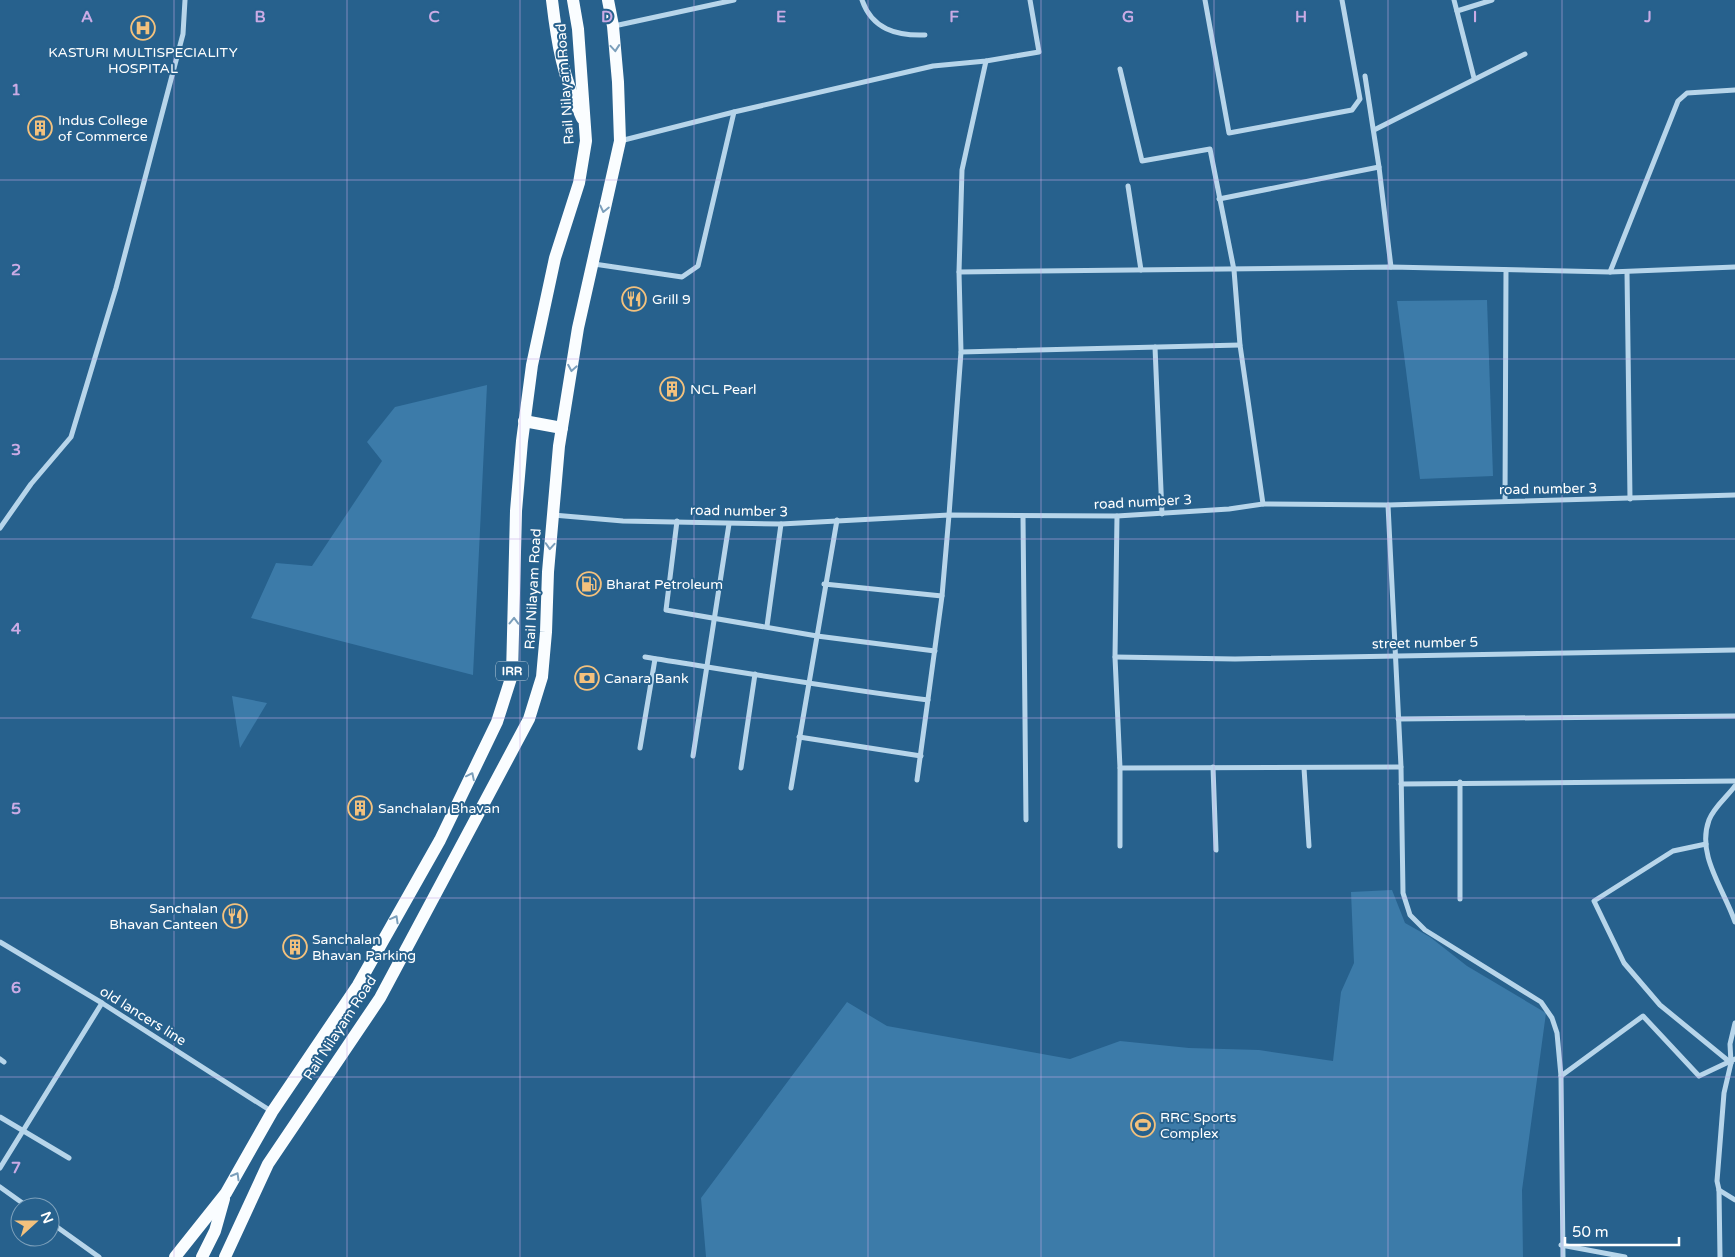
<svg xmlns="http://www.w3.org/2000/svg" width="1735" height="1257" font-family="'Varela Round',sans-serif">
<rect width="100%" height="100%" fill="#27618d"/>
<g fill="#3c7ba9">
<polygon points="1487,300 1493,476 1420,479 1397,301"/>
<polygon points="487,385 473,675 251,618 276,563 312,566 382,461 367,442 395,407"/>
<polygon points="232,696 267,703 240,748"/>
<polygon points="1392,890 1405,923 1430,937 1467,966 1546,1013 1522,1190 1523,1257 706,1257 701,1198 847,1002 887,1026 1070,1059 1120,1041 1189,1048 1259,1050 1333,1061 1341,992 1354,963 1351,892"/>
</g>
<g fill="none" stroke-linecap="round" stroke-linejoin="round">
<g stroke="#b7d5ea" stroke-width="5">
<path d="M862,0C872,29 896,36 925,35"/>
<polyline points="1205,0 1229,133 1352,110 1360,99 1342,0"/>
<polyline points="1454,0 1474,78"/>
<polyline points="1457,11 1492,0"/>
<polyline points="614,26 734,0"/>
<polyline points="1120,69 1142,161 1210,149 1234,270 1240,345 1263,504"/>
<polyline points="1365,76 1379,167 1391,267"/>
<polyline points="1374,130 1525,54"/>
<polyline points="620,141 734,112 933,66 986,61 1039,52 1030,0"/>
<polyline points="1128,186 1141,270"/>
<polyline points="1219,199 1379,167"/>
<polyline points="594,264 682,277 698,266 734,112"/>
<polyline points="959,272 1391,267 1610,272 1735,267"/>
<polyline points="1610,272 1678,101 1687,93 1735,90"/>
<polyline points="1627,272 1630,499"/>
<polyline points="1155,347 1162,514"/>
<polyline points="961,352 1240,345"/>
<polyline points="1505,501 1506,270"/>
<polyline points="1388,505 1401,767 1403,893 1410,915 1425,930 1541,1002 1552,1018 1557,1033 1561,1076 1563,1257"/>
<polyline points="553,515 623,521 781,524 949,515 1117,516 1229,509 1263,504 1388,505 1735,495"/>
<polyline points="1023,516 1026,820"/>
<polyline points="1117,516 1115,657 1120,768 1120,846"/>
<polyline points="677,521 666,610 817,636 935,651"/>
<polyline points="0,528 31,484 71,437 116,288 183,34 185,0"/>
<polyline points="824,584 942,596"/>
<polyline points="767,626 781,524"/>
<path d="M645,657C739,672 833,688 928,700"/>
<polyline points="1115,657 1235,659 1735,650"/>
<polyline points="1398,719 1735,716"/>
<polyline points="799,737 921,756"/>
<polyline points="640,748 655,659"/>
<polyline points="693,756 729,524"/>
<polyline points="1213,767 1216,850"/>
<polyline points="741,768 755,674"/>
<polyline points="1120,768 1401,767"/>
<polyline points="1304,768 1309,846"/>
<polyline points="917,780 942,596 949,515 961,352 959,272 962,170 986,61"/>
<polyline points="1401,784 1735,781"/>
<path d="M1735,786C1727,797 1714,807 1709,820C1696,855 1724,889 1735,922"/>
<polyline points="791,788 837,520"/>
<polyline points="1706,844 1673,851 1594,901 1624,963 1660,1005 1731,1063"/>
<polyline points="1460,899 1460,782"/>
<polyline points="0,942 102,1003 271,1111"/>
<polyline points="0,1059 4,1062"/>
<polyline points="1561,1076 1643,1016 1699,1076 1735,1059"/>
<polyline points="0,1117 69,1158"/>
<polyline points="0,1168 102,1003"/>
<polyline points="0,1187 28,1207"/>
<polyline points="1719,1190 1735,1200"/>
<polyline points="50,1222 99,1257"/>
<polyline points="1561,1245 1625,1257"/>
<polyline points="1720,1257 1719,1190 1717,1181 1724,1093 1731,1063 1730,1044 1735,1023"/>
</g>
<g stroke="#fafdff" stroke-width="12">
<path d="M552,0C557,43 563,78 582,118"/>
<polyline points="524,421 562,428"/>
<polyline points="175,1257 226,1193 272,1112 358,985 440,840 497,722 512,675 516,511 522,441 532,365 555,258 579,183 586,141 578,29 573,0"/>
<polyline points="202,1257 215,1231 224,1199"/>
<polyline points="225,1257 268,1164 380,998 529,719 542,677 546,632 548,572 559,446 578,328 620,141 618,82 613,26 608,0"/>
</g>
</g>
<defs><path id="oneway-chevron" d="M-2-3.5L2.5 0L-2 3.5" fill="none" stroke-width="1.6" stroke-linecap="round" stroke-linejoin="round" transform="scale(1.25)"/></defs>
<g stroke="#7b9fbb">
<use href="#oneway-chevron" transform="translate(615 48) rotate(85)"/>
<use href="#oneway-chevron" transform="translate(604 209) rotate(103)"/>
<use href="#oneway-chevron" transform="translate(572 368) rotate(100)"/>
<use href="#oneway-chevron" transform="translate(550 546) rotate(94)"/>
<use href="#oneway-chevron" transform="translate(514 621) rotate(-89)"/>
<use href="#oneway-chevron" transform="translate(471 776) rotate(-64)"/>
<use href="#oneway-chevron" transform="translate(395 919) rotate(-61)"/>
<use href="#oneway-chevron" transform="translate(236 1176) rotate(-60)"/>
</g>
<path fill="none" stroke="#caabe5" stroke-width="1" stroke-opacity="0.55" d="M174,0V1257M347,0V1257M520,0V1257M694,0V1257M868,0V1257M1041,0V1257M1214,0V1257M1388,0V1257M1562,0V1257M0,180H1735M0,359H1735M0,539H1735M0,718H1735M0,898H1735M0,1077H1735"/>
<defs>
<g id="hospital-ring" transform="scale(1.25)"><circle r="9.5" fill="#27618d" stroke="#f3c17d" stroke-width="1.5"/><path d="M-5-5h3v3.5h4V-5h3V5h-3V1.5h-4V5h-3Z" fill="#f3c17d"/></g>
<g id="building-ring" transform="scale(1.25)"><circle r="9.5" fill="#27618d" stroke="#f3c17d" stroke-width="1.5"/><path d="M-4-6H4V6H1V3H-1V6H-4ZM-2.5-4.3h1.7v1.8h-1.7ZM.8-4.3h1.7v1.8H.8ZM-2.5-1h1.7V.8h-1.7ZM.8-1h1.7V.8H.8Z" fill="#f3c17d"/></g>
<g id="restaurant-ring" transform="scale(1.25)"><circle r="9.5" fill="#27618d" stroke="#f3c17d" stroke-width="1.5"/><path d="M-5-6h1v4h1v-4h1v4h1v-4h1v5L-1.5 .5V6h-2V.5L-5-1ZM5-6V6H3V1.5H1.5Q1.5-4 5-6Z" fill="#f3c17d"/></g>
<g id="fuel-ring" transform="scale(1.25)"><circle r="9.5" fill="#27618d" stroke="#f3c17d" stroke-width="1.5"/><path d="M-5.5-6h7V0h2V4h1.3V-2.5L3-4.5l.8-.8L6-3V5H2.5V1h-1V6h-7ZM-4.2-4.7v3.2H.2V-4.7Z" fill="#f3c17d"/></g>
<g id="bank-ring" transform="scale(1.25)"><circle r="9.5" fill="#27618d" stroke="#f3c17d" stroke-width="1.5"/><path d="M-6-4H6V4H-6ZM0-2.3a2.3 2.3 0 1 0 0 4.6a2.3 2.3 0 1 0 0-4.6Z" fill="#f3c17d"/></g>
<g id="stadium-ring" transform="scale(1.25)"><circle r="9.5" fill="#27618d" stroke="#f3c17d" stroke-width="1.5"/><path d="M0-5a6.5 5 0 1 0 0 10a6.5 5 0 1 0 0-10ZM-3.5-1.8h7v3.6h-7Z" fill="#f3c17d"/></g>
</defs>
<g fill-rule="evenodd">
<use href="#hospital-ring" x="143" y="28"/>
<use href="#building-ring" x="40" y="128"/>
<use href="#restaurant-ring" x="634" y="299"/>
<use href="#building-ring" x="672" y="389"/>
<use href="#fuel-ring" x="589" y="584"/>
<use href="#bank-ring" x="587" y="678"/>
<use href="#building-ring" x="360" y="808"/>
<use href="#restaurant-ring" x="235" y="916"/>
<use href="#building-ring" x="295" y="947"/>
<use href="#stadium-ring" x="1143" y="1125"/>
</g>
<g text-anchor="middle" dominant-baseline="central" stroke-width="4" stroke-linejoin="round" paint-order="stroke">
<rect fill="#27618d" stroke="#bed0dd" stroke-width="1" x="496" y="661.5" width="32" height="19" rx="4"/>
<g font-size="12" font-weight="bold" fill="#fff">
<text x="512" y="671">IRR</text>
</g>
<g font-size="14" fill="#fff" stroke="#27618d" text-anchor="start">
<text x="143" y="52" text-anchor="middle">KASTURI MULTISPECIALITY<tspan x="143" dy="16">HOSPITAL</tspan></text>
<text x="58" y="120">Indus College<tspan x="58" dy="16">of Commerce</tspan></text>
<text x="652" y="299">Grill 9</text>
<text x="690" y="389">NCL Pearl</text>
<text x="606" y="584">Bharat Petroleum</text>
<text x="604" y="678">Canara Bank</text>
<text x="378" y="808">Sanchalan Bhavan</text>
<text x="218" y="908" text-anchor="end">Sanchalan<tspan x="218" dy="16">Bhavan Canteen</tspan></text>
<text x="312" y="939">Sanchalan<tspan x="312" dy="16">Bhavan Parking</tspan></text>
<text x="1160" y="1117">RRC Sports<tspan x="1160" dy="16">Complex</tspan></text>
</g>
<g font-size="14" fill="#fff" stroke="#27618d">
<text transform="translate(565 84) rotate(-94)">Rail Nilayam Road</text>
<text transform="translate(1548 489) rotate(-1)">road number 3</text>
<text transform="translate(1143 502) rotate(-3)">road number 3</text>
<text transform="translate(739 511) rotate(1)">road number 3</text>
<text transform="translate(533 589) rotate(-87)">Rail Nilayam Road</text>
<text transform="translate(1425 643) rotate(-1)">street number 5</text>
<text transform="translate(143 1016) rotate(32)">old lancers line</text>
<text transform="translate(340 1028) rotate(-57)">Rail Nilayam Road</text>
</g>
</g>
<g font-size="16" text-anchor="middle" font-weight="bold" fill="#caabe5" stroke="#27618d" stroke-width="4" stroke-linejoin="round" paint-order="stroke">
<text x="87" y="22">A</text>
<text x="260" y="22">B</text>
<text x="434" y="22">C</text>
<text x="607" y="22">D</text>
<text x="781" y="22">E</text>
<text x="954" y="22">F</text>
<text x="1128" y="22">G</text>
<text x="1301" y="22">H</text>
<text x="1475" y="22">I</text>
<text x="1648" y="22">J</text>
<text x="16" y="95">1</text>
<text x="16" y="275">2</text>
<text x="16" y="455">3</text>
<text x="16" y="634">4</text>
<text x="16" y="814">5</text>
<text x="16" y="993">6</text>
<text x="16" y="1173">7</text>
</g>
<g transform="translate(35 1222) rotate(69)"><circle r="24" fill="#27618d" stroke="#7da0bb"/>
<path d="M0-4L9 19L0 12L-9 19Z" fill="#f3c17d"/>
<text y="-8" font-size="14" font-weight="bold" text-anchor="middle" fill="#ffffff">N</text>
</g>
<path d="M1565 1237v8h114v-8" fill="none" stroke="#ffffff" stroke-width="2.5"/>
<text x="1572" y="1237" font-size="15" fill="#ffffff" stroke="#27618d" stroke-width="4" paint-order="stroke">50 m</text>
</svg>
